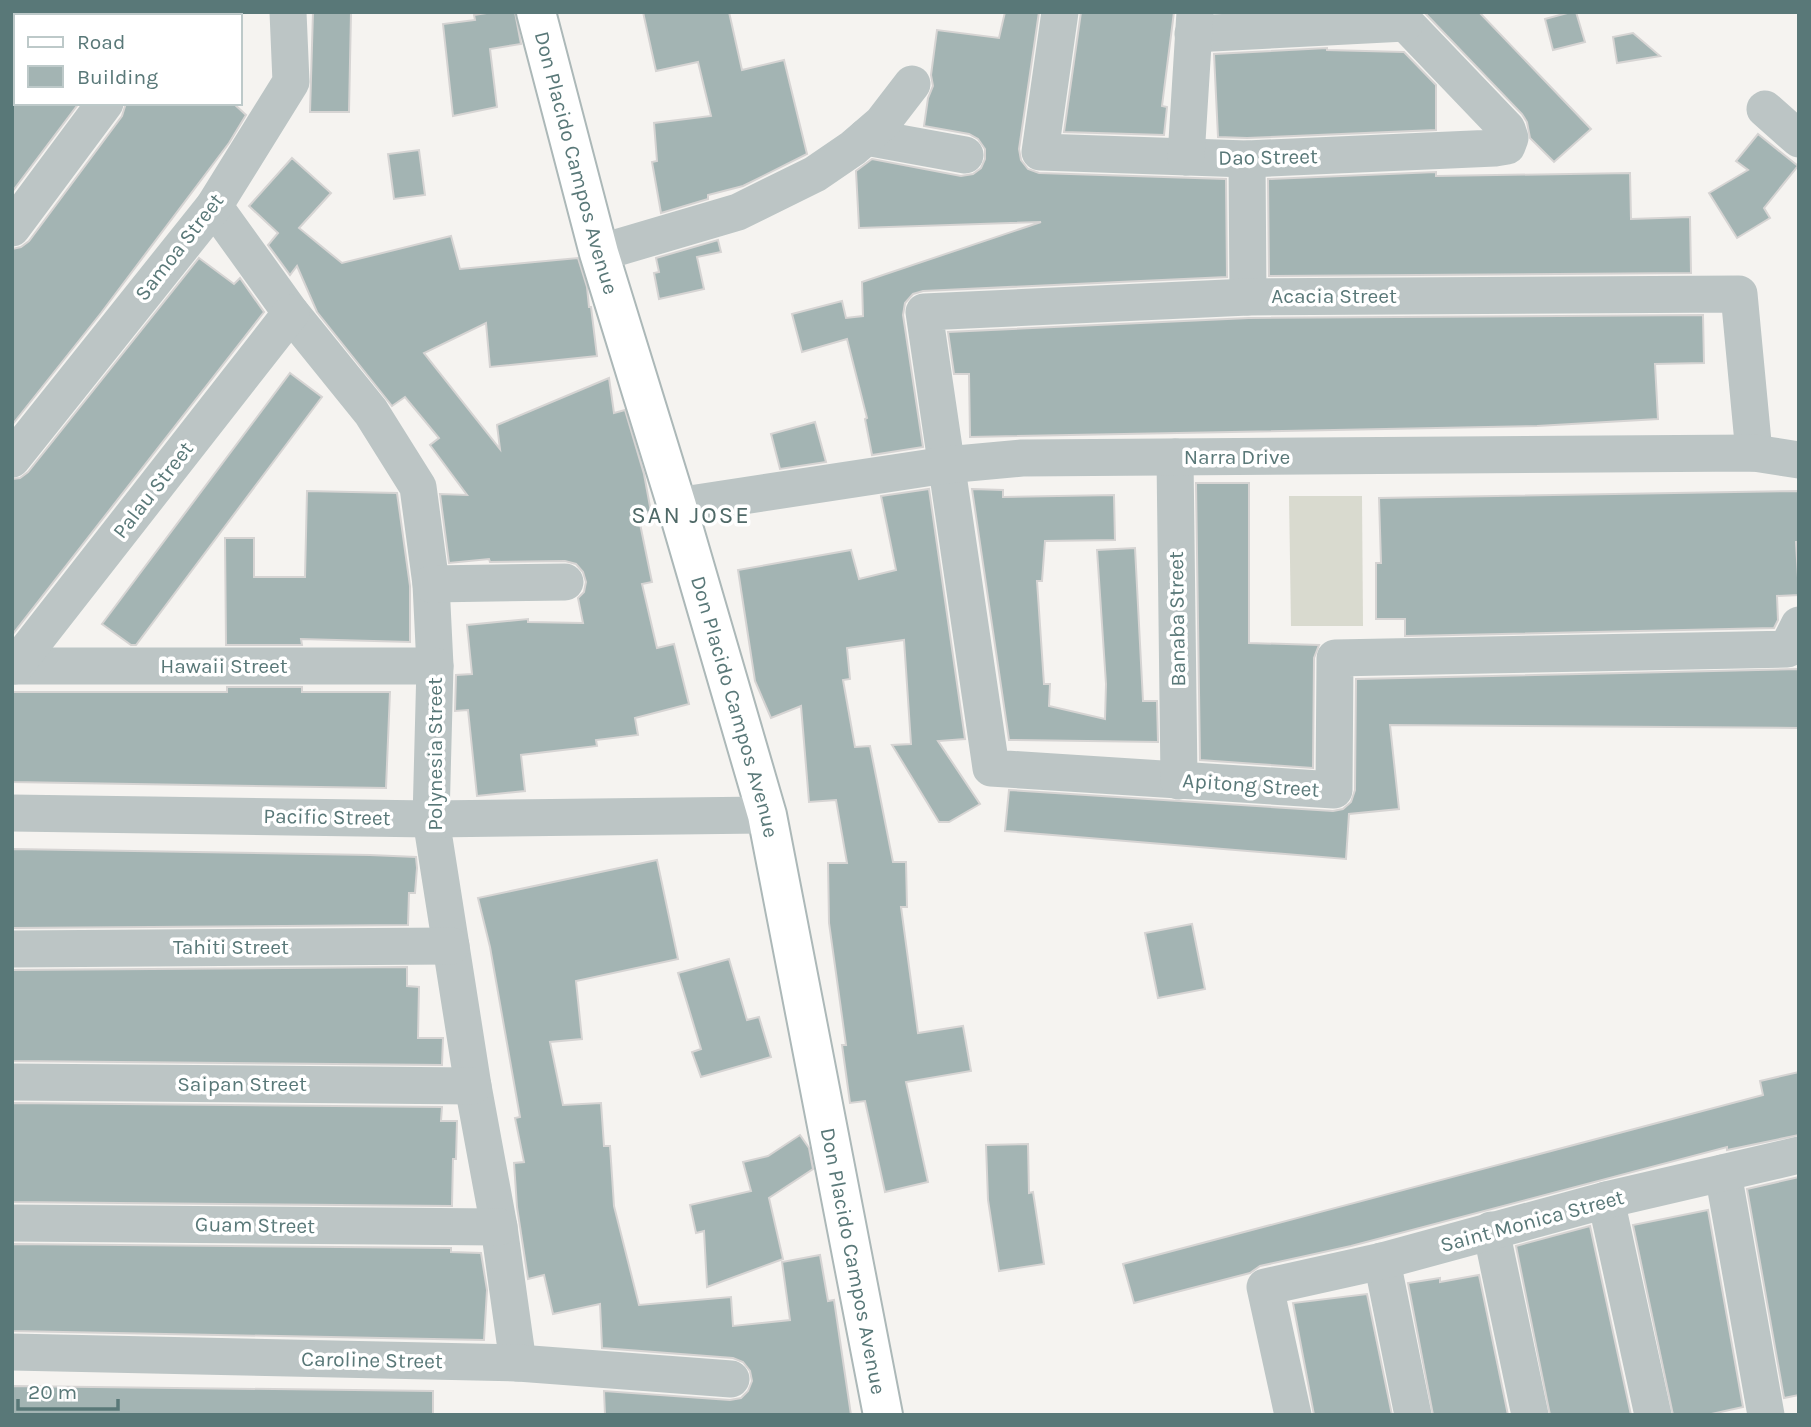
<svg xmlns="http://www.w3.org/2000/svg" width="1811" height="1427" font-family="Karla,sans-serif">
<rect width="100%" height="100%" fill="#f5f3f0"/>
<polygon fill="#d9dacf" points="1289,496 1362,496 1363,626 1291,626"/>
<g fill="#a3b4b3" stroke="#d6d4d3" stroke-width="2">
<polygon points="313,12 351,12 349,112 310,112"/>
<polygon points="493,12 515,12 521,44 490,49 497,107 453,116 443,24 475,20 474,15"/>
<polygon points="643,12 729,12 742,70 784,60 807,154 743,186 708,195 708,199 661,213 652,162 657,161 654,123 711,116 698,62 656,71"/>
<polygon points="1005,12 1039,12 1019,149 1021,160 1028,169 1039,173 1226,179 1227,277 923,291 913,294 905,303 903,315 923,447 872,455 865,419 867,418 847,339 802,352 792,314 842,301 846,318 863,316 862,282 1041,222 859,228 856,171 872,159 961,176 973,174 981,168 985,159 985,149 978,139 969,134 924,126 928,98 933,86 931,75 937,30 999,38"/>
<polygon points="1081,12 1174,12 1162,106 1167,107 1164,135 1064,132"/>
<polygon points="1424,12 1479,12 1591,129 1554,162 1530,138 1527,122 1522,114"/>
<polygon points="1571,12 1576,12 1585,42 1553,50 1545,19"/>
<polygon points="1633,33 1660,56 1617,63 1613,37"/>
<polygon points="1327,48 1327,50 1404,52 1436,85 1436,130 1247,138 1218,137 1214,54"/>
<polygon points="12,103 79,103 12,192"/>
<polygon points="126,103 233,103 246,115 229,143 101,313 12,425 12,249 21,247 29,241 122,116"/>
<polygon points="1758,134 1798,166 1764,208 1770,218 1737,238 1709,193 1748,170 1736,161"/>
<polygon points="419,150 425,195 394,199 388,154"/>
<polygon points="292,158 331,193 299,228 342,263 451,236 460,269 578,258 587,287 589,307 591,307 597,356 490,367 486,323 424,353 500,449 497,425 609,378 614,413 625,410 644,474 651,512 638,514 652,582 642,584 657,648 674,644 689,704 635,718 638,735 596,740 597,746 521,755 525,791 477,796 468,710 455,711 456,675 472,674 467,625 528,619 528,622 583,623 578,598 584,592 586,582 583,572 576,564 565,561 490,562 489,559 449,563 440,494 467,495 430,445 439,438 405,397 392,406 317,312 297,266 290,275 268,245 278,233 249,206"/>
<polygon points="1436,172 1436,176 1630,173 1631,219 1690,217 1691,273 1269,276 1268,179"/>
<polygon points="718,240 721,252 697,257 704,289 659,299 654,273 659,272 656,258"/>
<polygon points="199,258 234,284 240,278 264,312 12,635 12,479 20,478 28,472"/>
<polygon points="1703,315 1704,363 1655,364 1658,419 1537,426 970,437 969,374 954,374 948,332 1249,318"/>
<polygon points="290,373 322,397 136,645 131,645 102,624"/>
<polygon points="815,422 826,462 780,469 771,434"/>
<polygon points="1196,483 1249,483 1249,643 1319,645 1314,658 1313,768 1200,760"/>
<polygon points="929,489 965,739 938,741 980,804 949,822 939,822 892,745 911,744 904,640 847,648 850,679 843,680 855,747 870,746 893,862 906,862 907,907 901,907 918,1033 963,1026 971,1071 906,1082 928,1182 885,1192 865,1101 850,1103 842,1045 846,1045 829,923 828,863 847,863 836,800 809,802 801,706 771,718 755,681 738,570 851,550 859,579 896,570 881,496"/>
<polygon points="972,489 1003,490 1003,497 1114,495 1115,540 1045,541 1042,581 1037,581 1044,684 1050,684 1049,706 1105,719 1106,684 1097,550 1135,548 1143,701 1157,701 1158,742 1009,740"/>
<polygon points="307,491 397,493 410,586 410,642 301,639 302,645 226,645 225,538 254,538 254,577 305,577"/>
<polygon points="1799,491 1799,542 1796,542 1799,595 1777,596 1778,620 1774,628 1405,636 1405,619 1376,619 1376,563 1381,563 1379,498"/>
<polygon points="1799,669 1799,728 1390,725 1399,809 1349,814 1346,859 1005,831 1009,790 1333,811 1343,809 1351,802 1355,790 1356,679"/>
<polygon points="227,687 302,687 302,692 390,692 386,788 12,782 12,692 227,692"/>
<polygon points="12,849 370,855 416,857 417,868 415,893 409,893 408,925 12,928"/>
<polygon points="657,860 678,959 576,981 582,1039 550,1042 563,1105 601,1103 604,1146 610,1146 614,1206 639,1305 731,1297 733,1326 790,1320 782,1262 820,1255 828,1301 834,1300 851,1415 605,1415 604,1391 730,1400 741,1398 748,1391 752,1381 750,1371 743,1362 733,1358 602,1348 600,1304 553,1314 544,1275 528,1279 517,1207 514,1163 524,1162 515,1118 520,1117 490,947 478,898"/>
<polygon points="1192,924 1205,989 1158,998 1145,933"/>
<polygon points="729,959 747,1020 759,1017 771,1057 701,1077 692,1052 701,1049 678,973"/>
<polygon points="407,967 407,986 419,987 418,1038 443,1038 442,1065 12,1061 12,970"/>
<polygon points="1799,1072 1799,1135 1727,1150 1727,1147 1351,1246 1260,1266 1250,1273 1134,1303 1123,1264 1763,1095 1760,1081"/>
<polygon points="12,1103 442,1107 441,1121 457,1121 456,1159 453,1159 452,1206 12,1202"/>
<polygon points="800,1135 809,1148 813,1169 769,1198 783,1259 707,1287 704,1231 696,1233 690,1205 751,1191 743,1162 768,1156"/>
<polygon points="1028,1144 1029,1193 1033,1192 1044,1264 999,1271 988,1200 986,1145"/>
<polygon points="1799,1177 1799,1395 1784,1398 1747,1189"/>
<polygon points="1708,1210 1743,1407 1707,1415 1673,1415 1633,1225"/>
<polygon points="1590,1226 1631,1415 1550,1415 1516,1246"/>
<polygon points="12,1244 451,1248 451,1252 481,1253 487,1290 484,1340 12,1331"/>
<polygon points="1479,1275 1508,1415 1433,1415 1408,1283 1440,1278 1440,1282"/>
<polygon points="1367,1294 1392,1415 1314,1415 1293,1303"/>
<polygon points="12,1386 433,1391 433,1415 12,1415"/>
</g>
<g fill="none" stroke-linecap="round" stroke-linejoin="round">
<g stroke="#acb8b8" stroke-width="42">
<g id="secondary">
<path id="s1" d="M536,12L599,253L677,506L767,815L883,1415"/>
</g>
</g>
<g stroke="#bcc5c5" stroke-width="37">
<polyline points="1060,12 1040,152 1247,159 1495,148 1507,146 1510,138 1507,129 1395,12"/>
<polyline points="171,16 173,12"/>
<polyline points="1193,34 1405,23"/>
<polyline points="1765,109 1799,139"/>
<polyline points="866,137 965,155"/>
<polyline points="1186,157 1195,12"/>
<polyline points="1247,159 1248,297"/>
<polyline points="214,206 291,313 371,412 418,487 431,584 435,666 431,819 473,1086 499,1227 518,1363"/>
<polyline points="12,228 105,103"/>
<polyline points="599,253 738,212 815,174 853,148 882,123 912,84"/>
<polyline points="1754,453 1739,294 1248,297 924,312 991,768 1334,790 1335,658 1787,649 1799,625"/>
<polyline points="1175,457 1179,781"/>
<polyline points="12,459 214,206 291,82 288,12"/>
<polyline points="677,506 946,465 1022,458 1754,453 1799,460"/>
<polyline points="431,584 565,582"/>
<polyline points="12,666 435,666"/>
<polyline points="15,666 291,313"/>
<polyline points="12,813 431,819 767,815"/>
<polyline points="12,949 451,946"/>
<polyline points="12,1082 473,1086"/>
<polyline points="1723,1173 1766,1415"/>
<polyline points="1606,1200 1653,1415"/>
<polyline points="12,1223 499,1227"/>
<polyline points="1491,1230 1530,1415"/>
<polyline points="1382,1261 1413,1415"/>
<polyline points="12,1352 518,1363 731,1379"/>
<polyline points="1293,1415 1265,1287 1382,1261 1606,1200 1799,1155"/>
</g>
<use href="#secondary" stroke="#fff" stroke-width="38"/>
</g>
<g text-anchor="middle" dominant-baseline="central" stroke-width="7" stroke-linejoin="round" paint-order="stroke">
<g font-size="21" fill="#597878" stroke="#fff">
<text transform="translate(1268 157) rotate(-1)">Dao Street</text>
<text stroke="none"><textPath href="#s1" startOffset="156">Don Placido Campos Avenue</textPath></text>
<text transform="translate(179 247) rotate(-52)">Samoa Street</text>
<text x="1334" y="296">Acacia Street</text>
<text x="1237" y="457">Narra Drive</text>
<text transform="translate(153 490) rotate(-52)">Palau Street</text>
<text transform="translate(1177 619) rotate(-91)">Banaba Street</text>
<text x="224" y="666">Hawaii Street</text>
<text stroke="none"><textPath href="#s1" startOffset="723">Don Placido Campos Avenue</textPath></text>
<text transform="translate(435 754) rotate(-90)">Polynesia Street</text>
<text transform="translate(1251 785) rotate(4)">Apitong Street</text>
<text transform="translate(327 817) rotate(1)">Pacific Street</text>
<text x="231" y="947">Tahiti Street</text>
<text x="242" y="1084">Saipan Street</text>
<text transform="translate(1532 1221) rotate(-15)">Saint Monica Street</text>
<text transform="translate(255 1225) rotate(1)">Guam Street</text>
<text stroke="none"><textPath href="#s1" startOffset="1290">Don Placido Campos Avenue</textPath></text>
<text transform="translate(372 1360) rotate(1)">Caroline Street</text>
</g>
<g font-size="24" letter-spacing="2" fill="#4f6967" stroke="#fff">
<text x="691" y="515">SAN JOSE</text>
</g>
</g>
<rect width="1811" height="1427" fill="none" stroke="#597878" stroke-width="28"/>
<rect x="14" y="14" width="228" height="91" fill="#ffffff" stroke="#bdc9c9" stroke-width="2"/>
<rect x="28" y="37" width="35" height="10" fill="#ffffff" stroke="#bdc9c9" stroke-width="2"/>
<text x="77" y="49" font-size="21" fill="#597878">Road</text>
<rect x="28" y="66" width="35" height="21" fill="#a3b4b3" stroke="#bdc9c9" stroke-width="2"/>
<text x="77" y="84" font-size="21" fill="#597878">Building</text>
<path d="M18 1399v10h100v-10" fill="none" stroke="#597878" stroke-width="3.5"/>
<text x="28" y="1399" font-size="21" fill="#597878" stroke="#ffffff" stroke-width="5" paint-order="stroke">20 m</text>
</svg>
